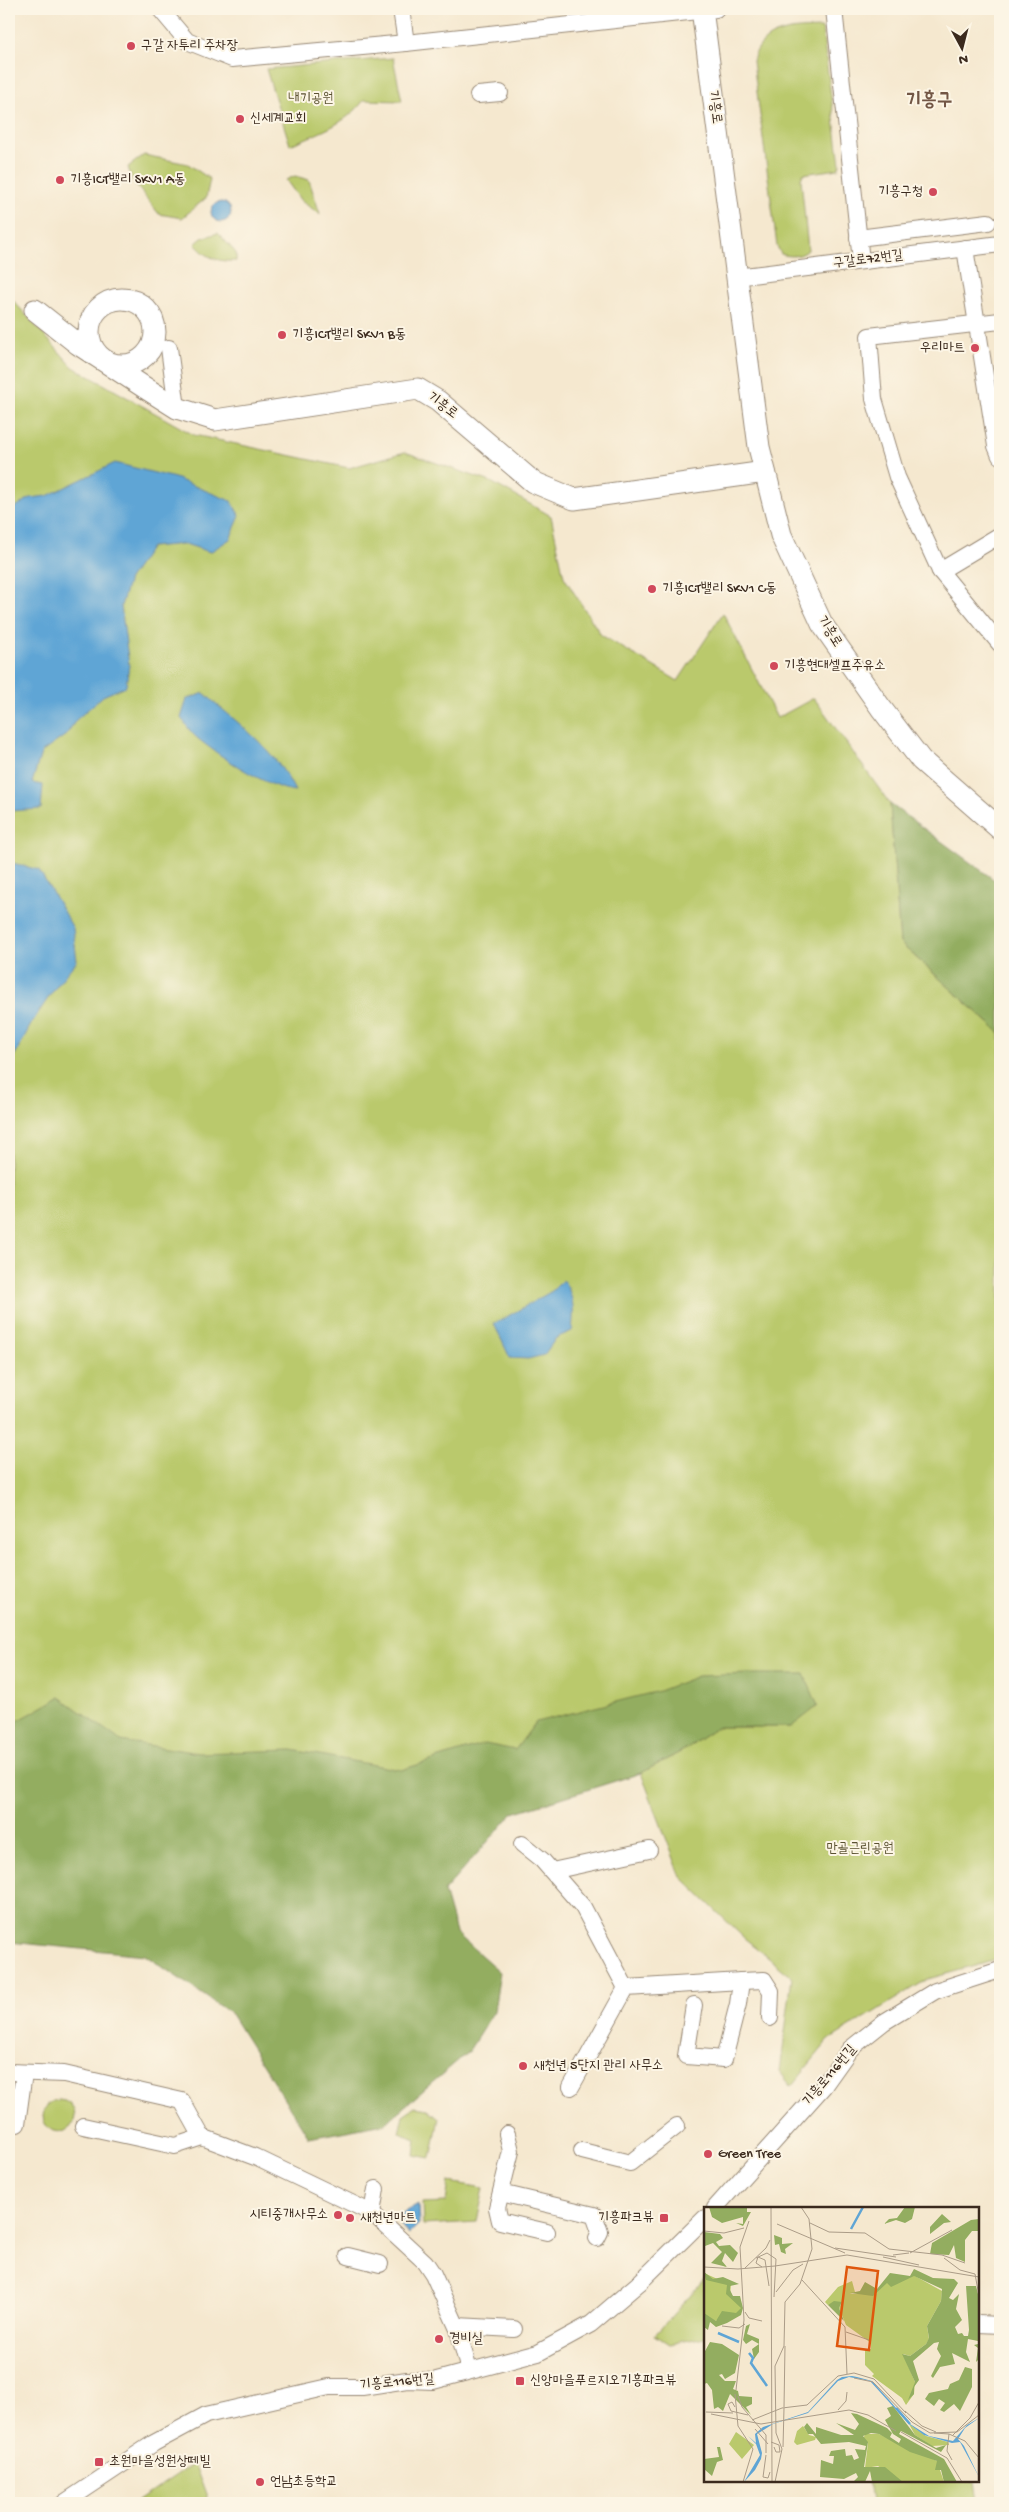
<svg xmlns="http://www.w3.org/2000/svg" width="1009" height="2512" font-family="'Gochi Hand','Poor Story',sans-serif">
<rect width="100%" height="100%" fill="#fcf5e5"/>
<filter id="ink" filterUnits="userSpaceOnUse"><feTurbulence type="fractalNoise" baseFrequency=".02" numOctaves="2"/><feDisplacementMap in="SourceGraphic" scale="10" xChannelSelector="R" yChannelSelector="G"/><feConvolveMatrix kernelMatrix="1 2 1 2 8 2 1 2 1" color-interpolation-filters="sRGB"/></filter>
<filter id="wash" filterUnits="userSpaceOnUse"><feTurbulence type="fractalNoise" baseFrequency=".0096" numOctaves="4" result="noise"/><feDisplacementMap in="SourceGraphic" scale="20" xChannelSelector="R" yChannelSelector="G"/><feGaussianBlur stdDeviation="1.12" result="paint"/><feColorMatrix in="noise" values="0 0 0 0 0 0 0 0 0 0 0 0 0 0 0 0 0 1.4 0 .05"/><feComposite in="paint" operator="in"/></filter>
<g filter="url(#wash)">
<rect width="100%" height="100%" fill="#f5e8cf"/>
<g fill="#bac96c" stroke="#7a7a45">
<path d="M822,28L840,164L838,169L803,174L801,179L808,250C801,257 790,257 781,254L777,246L753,61C761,28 794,29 822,28Z"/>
<path d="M393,58L402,101L364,100C347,124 316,134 290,145L266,69Z"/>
<polygon points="144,155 188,164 210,179 206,198 182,218 159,214 132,180 128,167"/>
<polygon points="295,176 309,180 320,214 301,201 286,180"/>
<path d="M218,233L236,253V261C218,262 207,258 195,244L202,238Z"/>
<polygon points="9,296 73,367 194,435 349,468 405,452 491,482 551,516 564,577 601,635 678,681 723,613 777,718 814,698 890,804 900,943 1000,1033 1000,1959 928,1979 829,2040 791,2086 780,2072 792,1977 743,1937 681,1877 641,1773 684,1750 718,1727 791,1727 803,1674 393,1800 9,1867"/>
<circle cx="59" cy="2116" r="16"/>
<polygon points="415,2107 428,2109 439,2118 431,2158 414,2155 416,2139 399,2133 403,2115"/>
<polygon points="449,2182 484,2188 477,2222 423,2225 422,2203 446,2202"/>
<polygon points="705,2278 705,2337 669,2344 655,2335"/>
<polygon points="194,2463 209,2503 135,2503"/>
<polygon points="868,2481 975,2481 978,2503 871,2503"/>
</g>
<g fill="#93ad60" stroke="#676c3f">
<polygon points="890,804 1000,884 1000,1033 900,943"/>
<polygon points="748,1674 804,1674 818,1706 791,1727 718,1727 684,1750 641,1773 513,1813 444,1891 456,1933 500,1972 494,2011 468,2052 384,2124 309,2138 231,2014 145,1955 9,1942 9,1729 16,1722 60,1697 121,1741 199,1753 292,1750 401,1770 485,1744 515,1750 536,1722 659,1691 698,1676"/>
</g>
<g fill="#5fa5d5" stroke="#4d687a">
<circle cx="221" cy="212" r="10"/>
<polygon points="115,463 175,478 231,501 240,516 230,539 210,552 185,544 151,547 129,579 121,606 129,665 126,686 103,696 76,720 66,735 41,753 32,783 43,785 41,809 9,811 9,511 30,498 47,496"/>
<path d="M204,693C240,726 273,746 295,791C269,789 216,754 196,737C190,732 186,724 181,718L187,699Z"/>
<path d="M9,862L39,870L73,928L77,961C60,980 48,998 35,1018C25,1033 20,1050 9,1063Z"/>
<path d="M563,1280C575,1296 574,1312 572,1331L556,1338L544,1355L528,1359L510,1358L494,1324L552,1291Z"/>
<polygon points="418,2204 419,2224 408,2235 396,2217"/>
</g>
</g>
<g filter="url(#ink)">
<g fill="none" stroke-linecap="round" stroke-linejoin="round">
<g stroke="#988976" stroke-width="18">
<g id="minor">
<polyline points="160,9 187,41 232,59 406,43 716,9"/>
<polyline points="401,9 406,43"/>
<polyline points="834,9 861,261"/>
<polyline points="478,95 500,93"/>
<polyline points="858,238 988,222"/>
<polyline points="965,248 996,446 1000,456"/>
<polyline points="736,277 1000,244"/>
<polyline points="1000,321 869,336 874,399 897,477 940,571 1000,535"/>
<polyline points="169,348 177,408"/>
<polyline points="940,571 1000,644"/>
<polyline points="522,1844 542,1860 583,1907 626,1988"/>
<polyline points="552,1871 649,1850"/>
<polyline points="741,1981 764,1980 771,1991 770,2018"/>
<polyline points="9,2072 64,2074 182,2101 202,2137"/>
<polyline points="571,2087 626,1988 741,1981 738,2004 724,2059 686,2056 694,2005"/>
<polyline points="9,2124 17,2124 24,2073"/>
<polyline points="83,2126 175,2146 202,2137 255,2157 372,2213 425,2262 433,2274 458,2329 469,2371"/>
<polyline points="507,2134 511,2151 497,2208 500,2221 547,2232"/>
<polyline points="582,2151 630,2163 677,2126"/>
<polyline points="501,2193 594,2215 600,2232 597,2238"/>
<polyline points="715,2208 823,2087 850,2049 884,2022 935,1991 1000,1970"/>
<polyline points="372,2213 376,2189"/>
<polyline points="348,2256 380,2264"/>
<polyline points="978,2324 1000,2325"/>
<polyline points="457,2326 514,2329"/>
<polyline points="64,2503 154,2443 206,2415 329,2387 362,2387 407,2380 433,2381 538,2353 591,2324 639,2283 705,2218"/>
</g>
</g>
<g stroke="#988976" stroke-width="23">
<g id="major">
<polyline points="702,9 759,447 781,535 822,624 881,708 921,760 1000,829"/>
<circle cx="122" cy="332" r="33"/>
<polyline points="35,310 78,344 147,389 177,408 215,420 418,389 438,401 533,482 574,499 765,472"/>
</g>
</g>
<use href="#minor" stroke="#fff" stroke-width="16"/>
<use href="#major" stroke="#fff" stroke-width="21"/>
</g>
</g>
<g fill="#d1495b" stroke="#fcf5e5" stroke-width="2">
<circle cx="131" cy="46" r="5"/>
<circle cx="240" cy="119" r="5"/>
<circle cx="60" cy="180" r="5"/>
<circle cx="933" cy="192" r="5"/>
<circle cx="282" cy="335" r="5"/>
<circle cx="975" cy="348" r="5"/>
<circle cx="652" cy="589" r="5"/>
<circle cx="774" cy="666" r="5"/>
<circle cx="523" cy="2066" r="5"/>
<circle cx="708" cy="2154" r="5"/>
<circle cx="338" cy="2215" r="5"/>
<circle cx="350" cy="2218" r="5"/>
<rect x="659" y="2213" width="10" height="10" rx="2.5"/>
<circle cx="439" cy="2339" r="5"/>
<rect x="515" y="2376" width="10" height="10" rx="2.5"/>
<rect x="94" y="2457" width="10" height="10" rx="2.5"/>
<circle cx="260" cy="2482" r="5"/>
</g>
<g text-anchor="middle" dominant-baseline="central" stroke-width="4" stroke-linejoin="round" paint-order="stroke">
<g font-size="14" fill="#3b2a1e" stroke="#fcf5e5" text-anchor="start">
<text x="141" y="46">구갈 자투리 주차장</text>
<text x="250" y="119">신세계교회</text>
<text x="70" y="180">기흥ICT밸리 SKV1 A동</text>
<text x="923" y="192" text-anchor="end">기흥구청</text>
<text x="292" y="335">기흥ICT밸리 SKV1 B동</text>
<text x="965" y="348" text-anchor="end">우리마트</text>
<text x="662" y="589">기흥ICT밸리 SKV1 C동</text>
<text x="784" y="666">기흥현대셀프주유소</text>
<text x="533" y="2066">새천년 5단지 관리 사무소</text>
<text x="718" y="2154">Green Tree</text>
<text x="328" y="2215" text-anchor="end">시티중개사무소</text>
<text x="360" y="2218">새천년마트</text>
<text x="654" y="2218" text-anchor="end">기흥파크뷰</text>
<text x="449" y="2339">경비실</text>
<text x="530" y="2381">신앙마을푸르지오기흥파크뷰</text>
<text x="109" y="2462">초원마을성원상떼빌</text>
<text x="270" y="2482">언남초등학교</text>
</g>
<g font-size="14" fill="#5b5232" stroke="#fcf5e5">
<text x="311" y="99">내기공원</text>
<text x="860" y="1849">만골근린공원</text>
</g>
<g font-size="14" fill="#3b2a1e" stroke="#fcf5e5">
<text transform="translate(714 107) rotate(83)">기흥로</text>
<text transform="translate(868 260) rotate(-7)">구갈로72번길</text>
<text transform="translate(442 406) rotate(37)">기흥로</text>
<text transform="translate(829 632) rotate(58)">기흥로</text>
<text transform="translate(830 2076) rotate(-50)">기흥로116번길</text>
<text transform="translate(397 2383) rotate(-5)">기흥로116번길</text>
</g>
<g font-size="19" font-weight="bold" fill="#725645" stroke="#fcf5e5">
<text x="929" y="101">기흥구</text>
</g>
</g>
<g transform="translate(704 2207)">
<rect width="275" height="275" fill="#f5e8cf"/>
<path d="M0,66L27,78L26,87L38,100L34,106L11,114L0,108ZM188,69H211L238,84L237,94L223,119L225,132L222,137L206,149L199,147L211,175L210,187L202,198L198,191L168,169L170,167L161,158V143L167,142V136L142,118L135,101L138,95L124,98L121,95L134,80L148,74L151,85L146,87H168ZM205,217L222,229L244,235L245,238L228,239L211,228ZM99,219L105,228L112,230L111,233L93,238L90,235L93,224ZM32,225L50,238L38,252L25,237ZM161,227H175L233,254L240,275H198L174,259L161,261L164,236L159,233Z" fill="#bac96c"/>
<path d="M5,0H43V5H47L39,19L32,16L39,17V10L18,16L8,10ZM201,0H211L208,12L201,16L192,13L180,17L185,12L193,11ZM238,7L247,15L240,16L226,27V20ZM275,12V24H268L261,33V55L252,51L250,38L245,48L226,47L228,36L267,13ZM0,25L16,27L19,31L12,35L15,39L26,38L34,46L29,55L21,46L18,54L23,60L7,56L18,45L9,36L1,39V54ZM70,28L78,31V37L89,36L81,42L82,47L77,45L75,37L71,38ZM210,62L229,71L250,72L254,76L245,91L249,93L255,87L252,102L258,113L251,120L254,127L258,126L260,129H264L265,123L262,79H272L275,91V152L272,155L274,141L270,138L274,137V134L264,132L262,145L266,155L248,146L251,157L236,160L229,171L227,169L237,149L233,142L235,135L230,136L209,154L215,173L210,180V187L204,193L211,175L198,147L206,149L222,137L225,131L223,119L237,94L238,82L210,69L187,80L183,76L169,89L146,86L156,84L161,75L173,82L186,66L206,69ZM0,65L9,72L19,70L35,77L26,79V83L29,89H36L39,101L37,108L23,116L12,120L6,115L4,123L0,120V106L12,114L18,104L32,106L37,101L22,87L23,78L2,73ZM130,94L138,95L135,101L140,114L124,98ZM46,117L43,127L55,132V145L50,152L48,142L55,137L48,133L42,137L39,133L42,119ZM6,135L18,137L35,148L31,166L21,172L18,167L15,168L21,174H32L29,182L34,184L35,189L48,190V197L42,200L47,208L26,187L19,204L14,200L10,202L8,183L3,176L0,177V146ZM261,160L268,162V180L256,204L250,197L240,205L236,203L241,196L235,192L230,199L221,192L225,186L244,182L246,177L255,173ZM189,199L211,228L232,241L242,238L237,245L197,224L195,227L240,252L253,275H240L237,263H231L233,254L206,245L175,227L167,226L159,229L164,235L160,260H181L199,275H168L166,264L161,275H149L154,270L152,266L140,272L116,270L117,253L129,257L130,249H125L127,244L141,242L142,249L148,248L150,253L155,251L151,242L161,243L162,239L145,235L117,237L109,227H104L100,220L103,216L112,227V220L137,228H150L132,216L151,223L155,217L147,206L153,207L183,221L188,226L186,230L195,236L197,232L189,227L181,213L187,209L183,201ZM13,240H16L19,253L13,255L8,269L0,262V252L15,250Z" fill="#93ad60"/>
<path d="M138,170L148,169L153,170L168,174L186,194L206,217L225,229L249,234L263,218L275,211L261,221L254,232L260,239L275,270L256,235L248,236L220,228L205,217L166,174L145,170L134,174L104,206L69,217L53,227L58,246L57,252L51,263L40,275L56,248L52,237L44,229L52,236L51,227L59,220L104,205L133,173Z" fill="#5fa5d5"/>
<path fill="none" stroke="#5fa5d5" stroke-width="2.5" d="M147,22L159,0M14,126L35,135M45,146L49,151L47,156L63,179M192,201L206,217"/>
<path fill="none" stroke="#ab9c88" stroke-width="1" d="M67,0L68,275M106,16L125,25L161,26L185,42L238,48L261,56M73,17L141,46M0,24L20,26L40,21M131,41L192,50M206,46L248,23M189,48L205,46M179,50L215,58M52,51L63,46L72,52L70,90M240,51L256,63L271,67L275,89M0,60L34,62L71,59L143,48L275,70M58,60L52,56L54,50L61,53L65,79M41,61L62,41L66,33M98,73L141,120L143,167M72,85L89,63L99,57M41,105L45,111L58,114M18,119L35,121L41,117M142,125L165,133M150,171L169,175L208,215L226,226L253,225L275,208M32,183L40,113L36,40L45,14M31,187L34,219L49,242L39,275M34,189L38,200L62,228V246M31,200L28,195L24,197L27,204L44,208M80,200L81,139M134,203L142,194L143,185M201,204L218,219L232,225M2,205L29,206M7,207L57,217L145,203L164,208L192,224M48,213L78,201L103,198L134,169L150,166L170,172L202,206M51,222L64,237M197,225L243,251L258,275M230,226L245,227L261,234L275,251M245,227L243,244L248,253M249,228L266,211L275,195M67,235L75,238L76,245H72L70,240M79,240L80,201M62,248L59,270L64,271L66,265M71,275L78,242L72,226L71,159L80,139L81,95L96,77L108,42L105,12L97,0"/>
<path fill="#df570d" fill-opacity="0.15" stroke="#df570d" stroke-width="2.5" d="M143,60L174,64L165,143L133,139Z"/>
<rect width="275" height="275" fill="none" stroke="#3b2a1e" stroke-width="2.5"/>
</g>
<rect width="1009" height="2512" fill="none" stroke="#fcf5e5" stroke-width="30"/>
<g transform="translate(962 48) rotate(173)" stroke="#fcf5e5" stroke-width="4" paint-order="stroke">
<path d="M0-4L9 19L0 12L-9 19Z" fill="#3b2a1e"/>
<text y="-8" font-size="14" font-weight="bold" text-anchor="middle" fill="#3b2a1e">N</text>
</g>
</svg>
